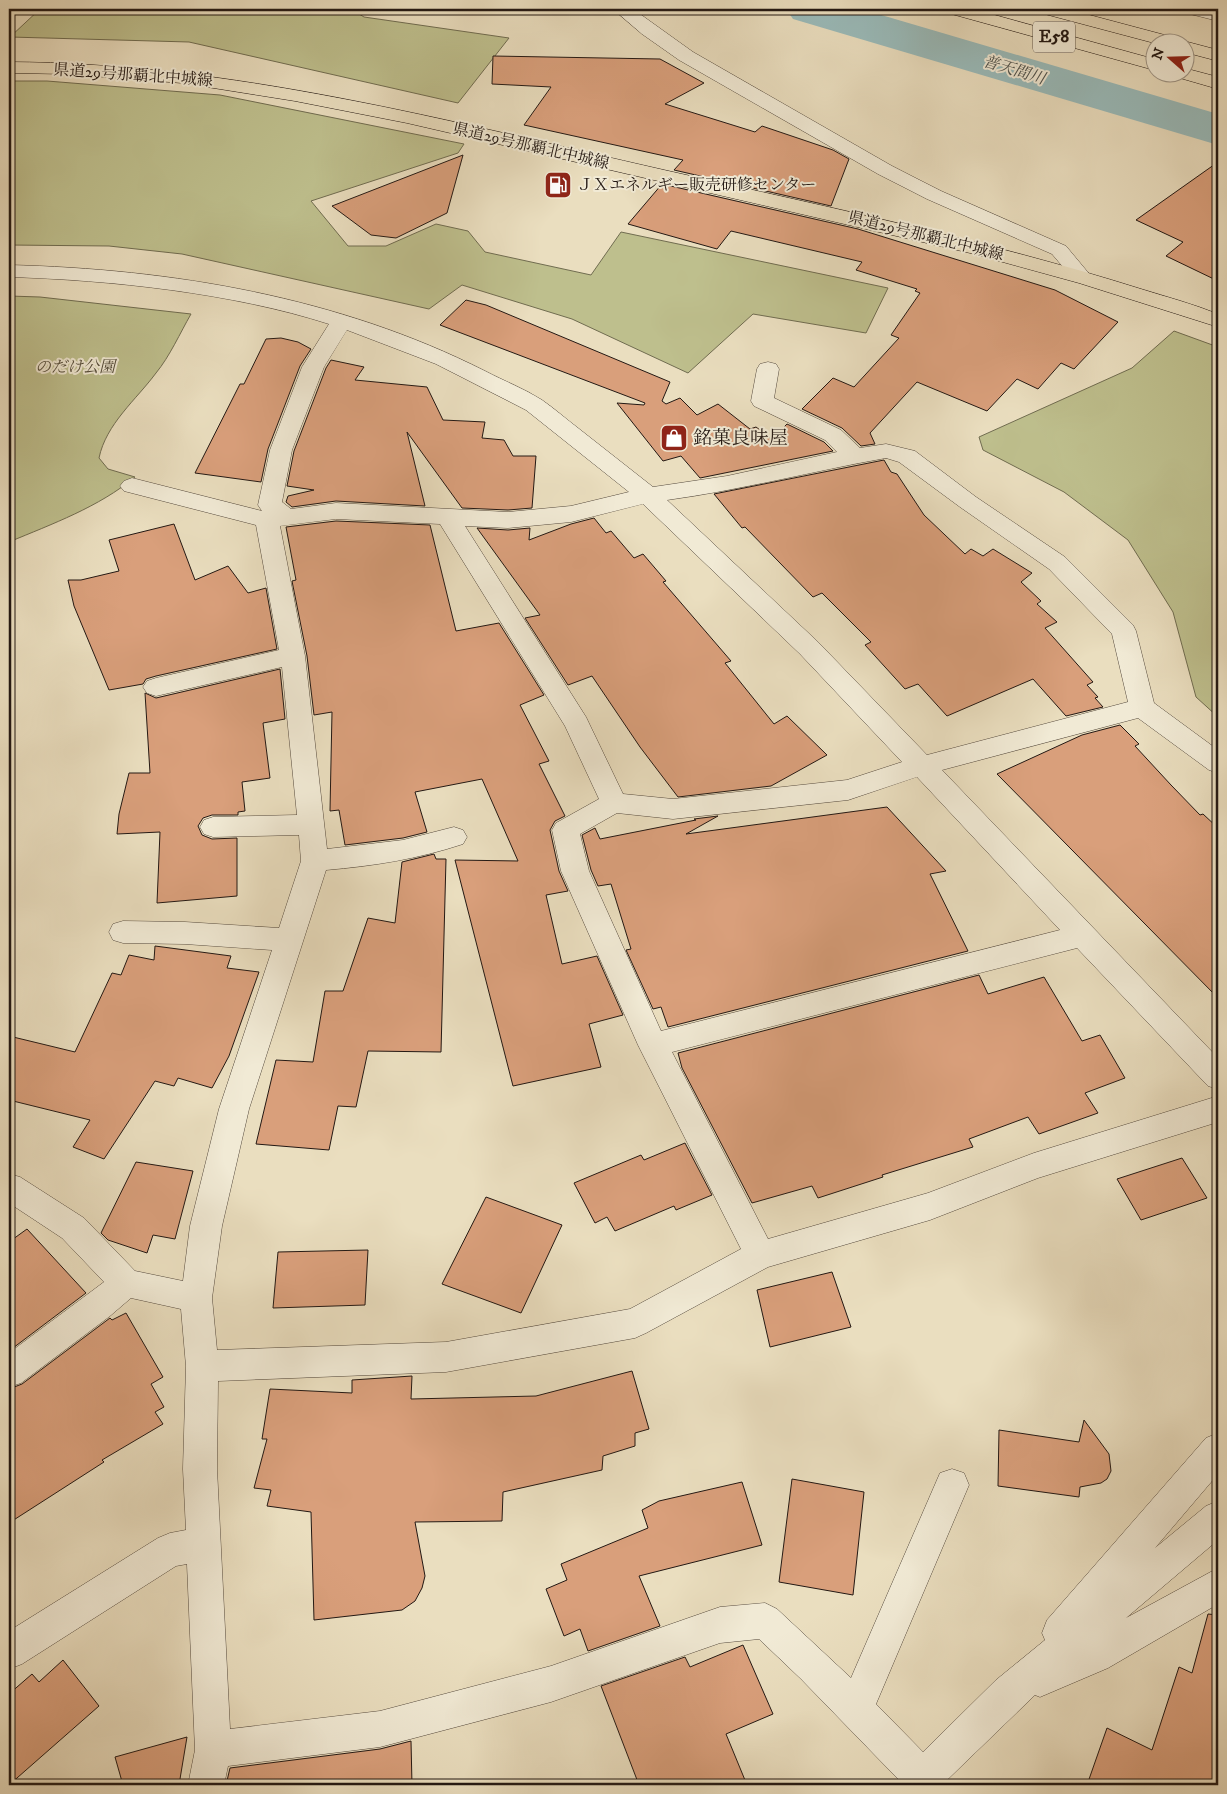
<svg xmlns="http://www.w3.org/2000/svg" width="1227" height="1794" font-family="'IM FELL DW Pica','Noto Serif JP',serif">
<rect width="100%" height="100%" fill="#eadebf"/>
<filter id="stains"><feTurbulence type="fractalNoise" baseFrequency=".004" numOctaves="4"/><feColorMatrix values="0 0 0 0 .2 0 0 0 0 .09 0 0 0 0 .02 0 0 0 .5 -.17"/></filter>
<radialGradient id="worn" r=".72"><stop offset=".6" stop-color="#630" stop-opacity="0"/><stop offset="1" stop-color="#630" stop-opacity=".3"/></radialGradient>
<g fill="#bebf8d" stroke="#706c50">
<polygon points="40,9 351,9 364,17 509,38 458,103 189,42 10,37"/>
<polygon points="9,81 47,81 220,95 464,144 458,153 311,201 348,246 386,246 436,224 468,231 485,252 591,275 621,232 888,288 866,333 753,314 688,373 572,319 462,285 429,309 182,254 109,246 9,245"/>
<path d="M9,296L40,297L191,314C180,333 170,356 156,373C136,400 106,424 99,458L108,469L135,477C99,507 52,524 9,542Z"/>
<polygon points="1174,331 1218,347 1218,423 1214,425 1218,433 1218,717 1196,697 1173,612 1128,540 1064,492 983,450 979,437 1132,368"/>
</g>
<g fill="none" stroke-linecap="round" stroke-linejoin="round">
<polygon fill="#9abbba" fill-rule="evenodd" points="786,9 861,9 1218,114 1218,145 793,19"/>
</g>
<g fill="#d99f7b" stroke="#231813">
<polygon points="493,56 660,59 704,83 665,104 755,132 762,126 833,150 849,159 831,206 674,170 683,160 524,125 551,87 492,84"/>
<polygon points="463,155 447,213 396,238 371,235 332,206"/>
<polygon points="1218,162 1218,281 1166,256 1183,242 1136,220"/>
<polygon points="662,184 858,229 1055,290 1118,322 1074,369 1061,363 1038,389 1017,379 987,411 917,382 870,433 875,444 861,446 842,428 802,409 833,378 854,387 899,338 891,335 920,293 915,291 917,289 856,270 862,262 731,231 717,249 628,224"/>
<polygon points="466,300 486,305 670,382 662,401 666,404 680,398 697,415 718,404 750,429 756,427 772,439 787,424 824,442 833,451 700,478 681,456 663,461 617,403 644,405 645,403 440,325"/>
<polygon points="281,338 298,342 311,349 300,366 268,449 261,482 195,473 240,384 244,384 266,339"/>
<polygon points="331,360 364,367 355,380 427,387 443,420 485,422 482,438 504,440 513,456 536,456 532,508 508,510 462,508 407,432 425,506 336,501 292,507 286,502 288,496 314,490 287,486 294,451 326,368"/>
<polygon points="884,460 891,472 897,474 924,515 965,554 971,549 983,556 993,549 1032,573 1021,582 1041,601 1037,604 1057,622 1045,628 1093,682 1087,685 1098,697 1095,698 1103,707 1066,716 1033,679 947,716 918,684 905,689 865,645 871,642 822,593 813,597 745,527 742,528 714,494"/>
<polygon points="594,518 606,533 611,531 634,558 643,554 666,581 663,582 731,661 725,663 774,724 787,716 827,755 771,786 678,797 640,747 592,676 568,685 525,618 540,615 477,528 508,530 530,528 529,540 571,524"/>
<polygon points="336,521 430,525 456,631 499,623 544,695 520,705 549,761 539,764 565,816 555,821 550,830 559,871 568,891 546,895 562,964 597,956 623,1015 589,1024 601,1067 513,1086 455,860 518,861 482,779 415,792 427,832 403,838 345,845 339,810 330,811 332,712 314,715 307,656 292,581 296,580 286,527"/>
<polygon points="174,524 195,580 228,566 248,593 266,588 277,649 156,676 146,679 143,684 109,690 74,606 68,580 81,580 119,571 109,540"/>
<polygon points="280,669 285,719 263,723 270,778 242,782 245,811 238,812 238,815 212,815 203,818 198,826 202,835 212,839 237,838 237,896 157,903 160,832 117,834 119,814 129,773 150,773 145,693 156,698"/>
<polygon points="1120,725 1139,744 1135,746 1171,785 1200,815 1203,814 1218,828 1218,998 997,774 1082,735"/>
<polygon points="887,807 946,871 930,874 968,951 668,1027 661,1007 653,1009 626,950 631,949 611,884 598,886 591,870 582,835 595,828 600,839 696,820 694,819 718,816 686,834"/>
<polygon points="434,854 436,859 446,859 441,1052 368,1051 356,1107 338,1106 329,1150 256,1144 276,1060 313,1062 325,991 343,991 368,918 395,923 402,862"/>
<polygon points="155,946 231,956 227,968 259,972 229,1056 212,1088 178,1078 174,1086 155,1081 104,1159 73,1147 90,1120 9,1100 9,1036 75,1052 112,973 121,975 129,955 154,960"/>
<polygon points="979,975 988,994 1044,977 1082,1041 1100,1035 1125,1078 1085,1093 1098,1113 1039,1134 1028,1117 969,1139 973,1147 882,1175 883,1177 818,1198 812,1186 752,1203 682,1068 678,1053"/>
<polygon points="685,1143 712,1195 676,1210 674,1206 615,1231 607,1217 595,1223 574,1183 641,1155 644,1160"/>
<polygon points="1182,1158 1207,1198 1141,1220 1117,1179"/>
<polygon points="136,1162 193,1171 175,1239 153,1235 147,1253 108,1240 101,1233"/>
<polygon points="486,1197 562,1225 521,1313 442,1284"/>
<polygon points="27,1229 86,1293 9,1351 9,1242"/>
<polygon points="368,1250 365,1305 273,1308 278,1252"/>
<polygon points="832,1272 851,1327 770,1347 757,1290"/>
<polygon points="126,1313 163,1377 151,1384 164,1407 155,1412 163,1424 102,1460 104,1462 9,1523 9,1389 22,1384 110,1318 112,1320"/>
<polygon points="632,1371 649,1429 635,1433 635,1446 603,1456 602,1470 503,1492 502,1521 415,1522 425,1576 422,1588 415,1601 402,1610 314,1620 311,1512 267,1506 271,1490 254,1488 267,1439 262,1439 270,1389 352,1393 352,1380 412,1376 411,1399 536,1396"/>
<polygon points="1084,1420 1109,1454 1111,1471 1107,1479 1101,1483 1080,1487 1079,1497 998,1486 999,1430 1079,1442"/>
<polygon points="792,1479 864,1492 853,1595 779,1582"/>
<polygon points="742,1482 762,1545 639,1576 660,1626 588,1651 580,1629 564,1636 546,1589 567,1580 561,1564 648,1528 642,1510 659,1501"/>
<polygon points="1208,1614 1218,1615 1218,1785 1087,1785 1107,1728 1152,1750 1179,1667 1192,1673"/>
<polygon points="743,1645 773,1714 726,1734 747,1785 639,1785 601,1686 685,1657 690,1667"/>
<polygon points="63,1660 99,1706 9,1785 9,1694 32,1674 39,1682"/>
<polygon points="187,1737 179,1785 123,1785 115,1757"/>
<polygon points="411,1741 412,1785 226,1785 230,1768 380,1749"/>
</g>
<g fill="none" stroke-linecap="round" stroke-linejoin="round">
<g stroke="#554a3e" stroke-width="1">
<g id="minor">
<polygon points="613,9 633,9 693,52 892,166 941,191 1066,246 1091,276 1088,280 1081,282 1074,280 1052,254 927,199 878,174 679,60 642,34"/>
<polygon points="1183,9 1218,11 1218,21 1186,13"/>
<path d="M9,265C172,269 339,297 485,371C504,381 525,389 542,400C555,409 566,419 578,428C603,448 628,467 653,487L727,476L837,452L825,440L754,406L751,401L757,369L760,364L768,362L776,364L779,369L774,398L841,430L860,448L886,444L915,451L976,497L1065,557L1133,625L1136,631L1154,703L1218,750V773L1209,770L1138,718L942,770L1218,1058V1089L1208,1086L1077,948L672,1052L768,1239L928,1193L1034,1153L1218,1096V1122L1038,1178L930,1220L768,1267L646,1333L635,1338L446,1372L218,1381L217,1469L230,1729L380,1711L551,1666L720,1607L765,1603L777,1609L851,1678L940,1473L952,1469L964,1473L969,1485L876,1704L923,1752L996,1680L1045,1640L1042,1633L1047,1620L1206,1438L1218,1433V1474L1155,1548L1206,1506L1218,1501V1540L1126,1618L1218,1568V1604L1108,1668L1040,1697L1035,1695L946,1781L947,1785H897L899,1780L801,1679L759,1639L720,1643L551,1702L380,1747L228,1766L224,1785H188L195,1750L187,1564L176,1566L22,1664L9,1669V1631L158,1538L170,1533L186,1530L183,1469L186,1366L181,1309L131,1298L110,1316L21,1383L9,1387V1353L104,1282L62,1238L9,1203V1174L20,1177L84,1218L135,1271L183,1281L190,1226L219,1109L272,950L185,944L123,943L113,940L109,932L113,924L123,921L185,922L279,928L301,861L299,835L213,837L204,834L200,827L204,820L213,817L297,815L282,667L156,696L147,693L143,687L147,681L156,678L279,650L256,525L124,491L120,486L124,481L132,478L262,511L258,505L270,450L302,367L329,324C232,293 111,280 9,277ZM347,330L436,364L526,410L629,492L571,506L508,512L336,503L291,509L282,502L292,450L324,367ZM886,458L899,462L960,507L1049,569L1112,634L1128,702L927,755L818,642L667,500C741,490 813,471 886,458ZM643,504L800,654L902,762L847,780L673,799L623,794L586,717L465,526L508,528L571,522ZM336,519L440,524L565,726L599,799L556,823L552,830L561,871L638,1045L741,1249L630,1309L446,1342L217,1350L212,1298L222,1226L249,1109L326,870C373,866 418,859 463,844L467,837L463,830L454,827L403,840L327,849L305,656L280,526ZM917,777L1060,930L661,1031L589,871L580,834L617,813L673,819L848,800Z"/>
</g>
</g>
<g stroke="#231813" stroke-width="1">
<path id="major" d="M9,62C232,63 448,121 664,170C824,206 985,240 1141,289C1167,297 1193,304 1218,314V327L1079,283L970,253L407,123L295,101L182,83L67,74L9,73Z"/>
</g>
<g stroke="#231813" stroke-width="1">
<g id="highway">
<polygon points="945,9 973,9 1154,59 1154,70 948,13"/>
<polygon points="1038,9 1067,9 1176,38 1179,42 1184,41 1218,50 1218,61 1184,52 1184,42 1154,43 1041,13"/>
<polygon points="1184,68 1218,77 1218,89 1173,76 1171,72 1184,72"/>
</g>
</g>
<use href="#minor" fill="#f1ead5" fill-rule="evenodd"/>
<use href="#major" fill="#eadebf" fill-rule="evenodd"/>
<use href="#highway" fill="#eadebf" fill-rule="evenodd"/>
</g>
<defs>
<g id="fuel-square" transform="scale(1.4375)"><rect x="-9" y="-9" width="18" height="18" rx="4" fill="#8f2418" stroke="#f1ead5"/><path d="M-5.5-6h7V0h2V4h1.3V-2.5L3-4.5l.8-.8L6-3V5H2.5V1h-1V6h-7ZM-4.2-4.7v3.2H.2V-4.7Z" fill="#fff"/></g>
<g id="shop-square" transform="scale(1.4375)"><rect x="-9" y="-9" width="18" height="18" rx="4" fill="#8f2418" stroke="#f1ead5"/><path d="M-5-2.5h2.3a2.7 3.5 0 0 1 5.4 0H5L5.5 6h-11ZM-1.5-2.5h3a1.5 2.3 0 0 0-3 0Z" fill="#fff"/></g>
</defs>
<g fill-rule="evenodd">
<use href="#fuel-square" x="558" y="185"/>
<use href="#shop-square" x="674" y="438"/>
</g>
<g text-anchor="middle" dominant-baseline="central" stroke-width="4" stroke-linejoin="round" paint-order="stroke">
<g font-size="16" font-style="italic" fill="#4d514d" stroke="#f1ead5">
<text transform="translate(1014 70) rotate(17)">普天間川</text>
</g>
<g font-size="16" fill="#231813" stroke="#f1ead5">
<text transform="translate(133 75) rotate(4)">県道29号那覇北中城線</text>
<text transform="translate(531 146) rotate(13)">県道29号那覇北中城線</text>
<text transform="translate(926 236) rotate(14)">県道29号那覇北中城線</text>
</g>
<g font-size="16" fill="#231813" stroke="#f1ead5" text-anchor="start">
<text x="577" y="185">ＪＸエネルギー販売研修センター</text>
</g>
<g font-size="16" font-style="italic" fill="#524a38" stroke="#f1ead5">
<text x="75" y="367">のだけ公園</text>
</g>
<rect fill="#f1ead5" stroke="#61574d" stroke-width="1" x="1033" y="21.5" width="42" height="31" rx="4"/>
<g font-size="18" font-weight="bold" fill="#231813">
<text x="1054" y="37">E58</text>
</g>
<g font-size="19" fill="#231813" stroke="#f1ead5" text-anchor="start">
<text x="693" y="438">銘菓良味屋</text>
</g>
</g>
<rect width="1227" height="1794" fill="none" stroke="#eadebf" stroke-width="30"/>
<rect x="10" y="10" width="1207" height="1774" fill="none" stroke="#231813" stroke-width="2.5"/>
<rect x="15" y="15" width="1197" height="1764" fill="none" stroke="#231813"/>
<g transform="translate(1170 58) rotate(290)"><circle r="24" fill="#f1ead5" stroke="#9f9687"/>
<path d="M0-4L9 19L0 12L-9 19Z" fill="#8f2418"/>
<text y="-8" font-size="14" font-weight="bold" text-anchor="middle" fill="#231813">N</text>
</g>
<rect width="100%" height="100%" filter="url(#stains)"/>
<rect width="100%" height="100%" fill="url(#worn)"/>
</svg>
